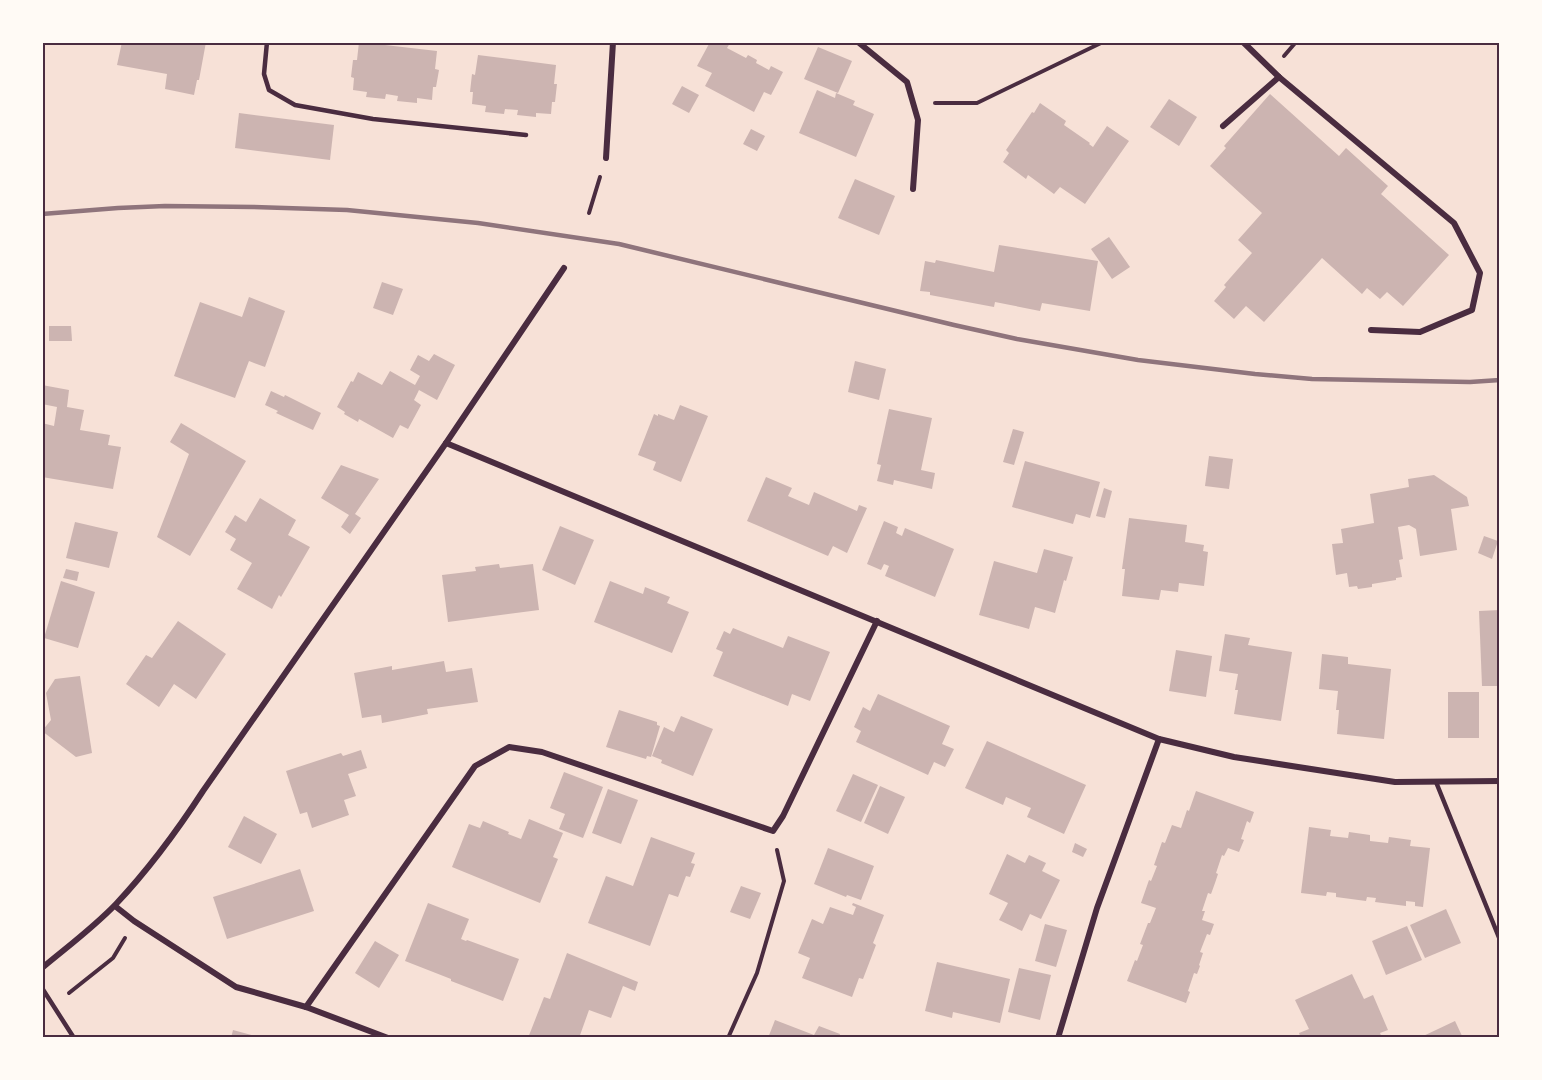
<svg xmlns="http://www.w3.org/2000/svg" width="1542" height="1080" font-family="Barlow,sans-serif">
<rect width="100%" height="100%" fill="#f7e1d7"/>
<g fill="#ccb4b1">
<polygon points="122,42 206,42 199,80 197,80 194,95 165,89 167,74 117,65"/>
<polygon points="359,42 437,51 435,69 439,70 436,87 433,87 432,100 417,98 417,103 397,101 398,96 386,94 385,99 366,97 367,92 353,90 354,78 351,77 353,60 357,60"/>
<polygon points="710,42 729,42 730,43 727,48 746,58 748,55 757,60 756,63 769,70 771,66 783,72 771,95 764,92 754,112 705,86 712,73 697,66"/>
<polygon points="818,47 852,61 838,93 804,79"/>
<polygon points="478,55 556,65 554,84 557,84 555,102 552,102 551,114 536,113 536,117 517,115 518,110 505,109 504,114 485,112 486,106 472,104 473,92 470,92 472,74 475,75"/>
<polygon points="682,86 699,95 689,113 672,104"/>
<polygon points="817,90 835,98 836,93 855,101 853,105 874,114 856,157 799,133"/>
<polygon points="1270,94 1339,156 1346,148 1388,186 1381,194 1449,255 1403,306 1387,292 1380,299 1367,288 1362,294 1322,258 1264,322 1246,306 1234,319 1214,301 1226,287 1224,285 1252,253 1238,240 1262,213 1210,166 1226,148 1224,146"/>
<polygon points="1169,99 1197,117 1179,146 1150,127"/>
<polygon points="1040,103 1066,121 1064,125 1090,143 1089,144 1093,147 1107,126 1129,141 1085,204 1060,187 1054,194 1028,175 1026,179 1003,162 1009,153 1006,150 1032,112 1034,113"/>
<polygon points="239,113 334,125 330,160 235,148"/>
<polygon points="751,129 765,136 757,151 743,144"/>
<polygon points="855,179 895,196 879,235 838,218"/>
<polygon points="1109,237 1130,267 1112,279 1091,249"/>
<polygon points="999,245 1098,261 1090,311 1042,303 1040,311 995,302 994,307 930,295 930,292 920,291 925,261 935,263 936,260 994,272"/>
<polygon points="382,282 403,289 393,315 373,308"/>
<polygon points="249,297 285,311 265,367 249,361 235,398 174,376 200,302 242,317"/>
<polygon points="49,326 71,326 72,341 49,341"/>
<polygon points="434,354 455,365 437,400 419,390 414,400 421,405 408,429 400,425 393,438 359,419 358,422 344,414 345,412 337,407 351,381 353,382 358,372 382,385 390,371 415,385 420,376 410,370 418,355 429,361"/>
<polygon points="855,361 886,369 879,400 848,392"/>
<polygon points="42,385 69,390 67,407 84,410 80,430 110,435 108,445 121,447 113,489 42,477 42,423 54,426 57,407 42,404"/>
<polygon points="271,391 284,397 285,395 321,413 313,430 276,413 278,411 265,405"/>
<polygon points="680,405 708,416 681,482 653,470 656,462 638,455 654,414 658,416 658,414 674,420"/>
<polygon points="889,409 932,418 921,470 935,473 932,489 894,480 893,485 877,481 881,465 877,464"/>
<polygon points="181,423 246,461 190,556 157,537 189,454 170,442"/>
<polygon points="1013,429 1024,432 1014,465 1003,462"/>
<polygon points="1209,456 1233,459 1229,489 1205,486"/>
<polygon points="1025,461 1100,482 1090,518 1076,514 1073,524 1012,507"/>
<polygon points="341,465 379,479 355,514 361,518 350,534 341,527 349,515 321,498"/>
<polygon points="1434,475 1467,497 1469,506 1451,509 1457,550 1420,556 1416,529 1409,525 1398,527 1403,559 1399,560 1402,577 1396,578 1396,580 1372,584 1372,587 1358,589 1357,586 1349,587 1347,573 1336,575 1332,544 1343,543 1341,529 1374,523 1370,494 1409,487 1408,479"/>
<polygon points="766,477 792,488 788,496 809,505 814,492 857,511 859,505 867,508 847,553 833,546 828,556 747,521"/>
<polygon points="1104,488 1112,491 1105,518 1096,516"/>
<polygon points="260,498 296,520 288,535 310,547 281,597 279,595 272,609 237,589 252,563 230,550 236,539 225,532 235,515 246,522"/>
<polygon points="1129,518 1187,525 1185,542 1204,545 1203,551 1208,552 1204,586 1179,583 1178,592 1161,590 1159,600 1122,596 1125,569 1122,569"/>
<polygon points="884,521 898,527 896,533 902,536 905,528 954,549 935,597 885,576 889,566 884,564 881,570 867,564"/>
<polygon points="75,522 118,532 109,568 66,558"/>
<polygon points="560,526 594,540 575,585 542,570"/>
<polygon points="1484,536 1498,541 1492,559 1478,553"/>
<polygon points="1044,549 1073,557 1066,581 1064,580 1055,613 1035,607 1029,629 979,615 994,561 1037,573"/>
<polygon points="499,564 500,568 533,564 539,610 448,622 442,575 476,571 475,567"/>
<polygon points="66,569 79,572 77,581 63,578"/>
<polygon points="61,581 95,592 78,648 44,638"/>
<polygon points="610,581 643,594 645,587 670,597 667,603 689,612 672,653 594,622"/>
<polygon points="1500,610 1500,686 1482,686 1479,611"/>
<polygon points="178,621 226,654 196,699 174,684 159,707 126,684 146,655 152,658"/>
<polygon points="733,628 783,648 788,636 830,652 810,701 792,694 788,706 713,676 723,652 716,649 724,631 730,634"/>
<polygon points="1225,634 1250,638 1248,645 1292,652 1281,721 1234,714 1238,690 1235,690 1238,674 1219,671"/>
<polygon points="1176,650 1212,656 1206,697 1169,691"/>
<polygon points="1322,654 1348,657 1348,664 1391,669 1384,739 1337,734 1339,710 1336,710 1338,691 1319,689"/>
<polygon points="444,661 446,672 472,668 478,702 427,709 428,714 382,723 381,715 362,718 354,673 392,666 392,670"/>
<polygon points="80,676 92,753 76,757 42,731 51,720 46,693 55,679"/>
<rect x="1448" y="692" width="31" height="46"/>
<polygon points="878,694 950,726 942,744 954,749 945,767 934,762 928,775 856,742 861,731 854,727 863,707 870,711"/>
<polygon points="619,710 657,722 657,725 660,726 651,757 647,756 646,759 606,747"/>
<polygon points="681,716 713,729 693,776 661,763 662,760 652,756 664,727 674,732"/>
<polygon points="987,741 1086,785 1064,834 1027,817 1031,808 1006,797 1003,805 965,788"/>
<polygon points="361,750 367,768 348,774 356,796 344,800 349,815 312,828 307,812 300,814 286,771 341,753 343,756"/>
<polygon points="564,772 603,787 583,838 559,829 565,814 550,808"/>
<polygon points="853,774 878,785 861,822 836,811"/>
<polygon points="880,786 905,797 888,834 864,823"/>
<polygon points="608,789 638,800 621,844 592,833"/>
<polygon points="1196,791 1254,812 1250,823 1247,821 1241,839 1244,840 1239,852 1228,848 1224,856 1222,855 1216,873 1218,874 1215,883 1211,894 1208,893 1202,911 1205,911 1202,920 1214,924 1210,935 1207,934 1200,952 1203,953 1199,965 1200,966 1197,974 1194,973 1188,991 1190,992 1186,1003 1127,981 1135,960 1137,961 1143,945 1140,944 1148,923 1150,923 1156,908 1141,903 1149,880 1151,881 1157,866 1154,865 1162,842 1165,843 1172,825 1181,828 1187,810 1189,811"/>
<polygon points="244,816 277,834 261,864 228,847"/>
<polygon points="529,819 563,833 553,857 558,859 540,903 452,867 469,824 480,828 483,821 509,832 508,834 521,839"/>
<polygon points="1309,827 1331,830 1330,836 1348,838 1349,832 1370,835 1370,841 1388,843 1389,837 1411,840 1410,846 1430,848 1423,907 1415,906 1415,902 1406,901 1406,906 1375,902 1376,898 1367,897 1366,901 1336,897 1336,893 1327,892 1326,896 1301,893"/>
<polygon points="651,837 695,853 691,863 695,864 690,877 686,876 678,897 669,894 650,946 588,923 606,876 633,886"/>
<polygon points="1075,843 1087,849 1083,857 1072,852"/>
<polygon points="828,848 874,866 861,900 847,895 846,897 814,884"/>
<polygon points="1007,854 1025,863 1029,855 1046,863 1042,871 1060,880 1041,919 1030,914 1022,931 999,920 1008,903 989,894"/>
<polygon points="300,869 314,911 227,939 213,897"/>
<polygon points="741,886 761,893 750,919 730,912"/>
<polygon points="428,903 469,919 461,939 466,941 467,940 519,959 503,1001 451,981 451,979 405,961"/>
<polygon points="853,903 884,915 873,943 876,945 863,979 859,978 852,997 802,978 810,958 798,953 812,919 823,924 830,907 853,915 856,907 852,905"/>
<polygon points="1446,909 1461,943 1425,958 1410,925"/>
<polygon points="1045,924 1067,930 1056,967 1035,961"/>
<polygon points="1407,926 1422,960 1386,975 1372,941"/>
<polygon points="375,941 399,955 379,988 355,973"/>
<polygon points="567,953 638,982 635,991 623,986 611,1018 589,1010 579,1038 528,1038 544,997 550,999"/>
<polygon points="937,962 1010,979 1000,1023 953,1012 952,1018 925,1011"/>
<polygon points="1019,968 1051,975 1040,1020 1008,1012"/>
<polygon points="1352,974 1364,999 1373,995 1388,1030 1380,1033 1382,1038 1301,1038 1299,1033 1309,1029 1295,1000"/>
<polygon points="775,1020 814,1035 819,1026 840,1034 839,1038 768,1038"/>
<polygon points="1455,1021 1463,1038 1419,1038"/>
<polygon points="233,1030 259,1037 259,1038 231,1038"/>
</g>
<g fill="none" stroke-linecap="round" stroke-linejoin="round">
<g stroke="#4a2c40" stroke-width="4">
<polyline points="1284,56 1296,42"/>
<polyline points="935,103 977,103 1103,42"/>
<polyline points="589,213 600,177"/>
<polyline points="69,993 113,958 125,938"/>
<polyline points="42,1036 43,1038"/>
<polyline points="728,1038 757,973 784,881 777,850"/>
</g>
<g stroke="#4a2c40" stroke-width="4.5">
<polyline points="267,42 264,74 269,90 295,105 373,119 526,135"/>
<polyline points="1436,782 1500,940"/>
<polyline points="42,988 74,1038"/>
</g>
<g stroke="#4a2c40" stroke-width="6">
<polyline points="858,42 907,82 918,120 913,189"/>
<polyline points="1243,42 1279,77 1454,223 1480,273 1472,310 1420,332 1371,330"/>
<polyline points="1223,126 1279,77"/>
<polyline points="606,158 613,42"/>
<polyline points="446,443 1159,739 1234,757 1395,782 1500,781"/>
<polyline points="115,906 134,921 236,987 306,1007 388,1038"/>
<path d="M42,968C67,947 93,928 116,904C149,869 177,831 203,791L446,443L564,268"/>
<polyline points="306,1007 475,766 509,747 542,752 773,831 783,816 877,621"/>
<polyline points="1058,1038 1097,908 1159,739"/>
</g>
<polyline stroke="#8f747c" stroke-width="4.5" points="42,214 118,208 165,206 254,207 347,210 478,223 619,244 954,325 1017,339 1138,360 1255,374 1312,379 1470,382 1500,380"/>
</g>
<rect width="1542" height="1080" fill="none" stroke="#fffaf5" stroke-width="87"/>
<rect x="44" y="44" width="1454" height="992" fill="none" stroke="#4a2c40" stroke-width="2"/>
</svg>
